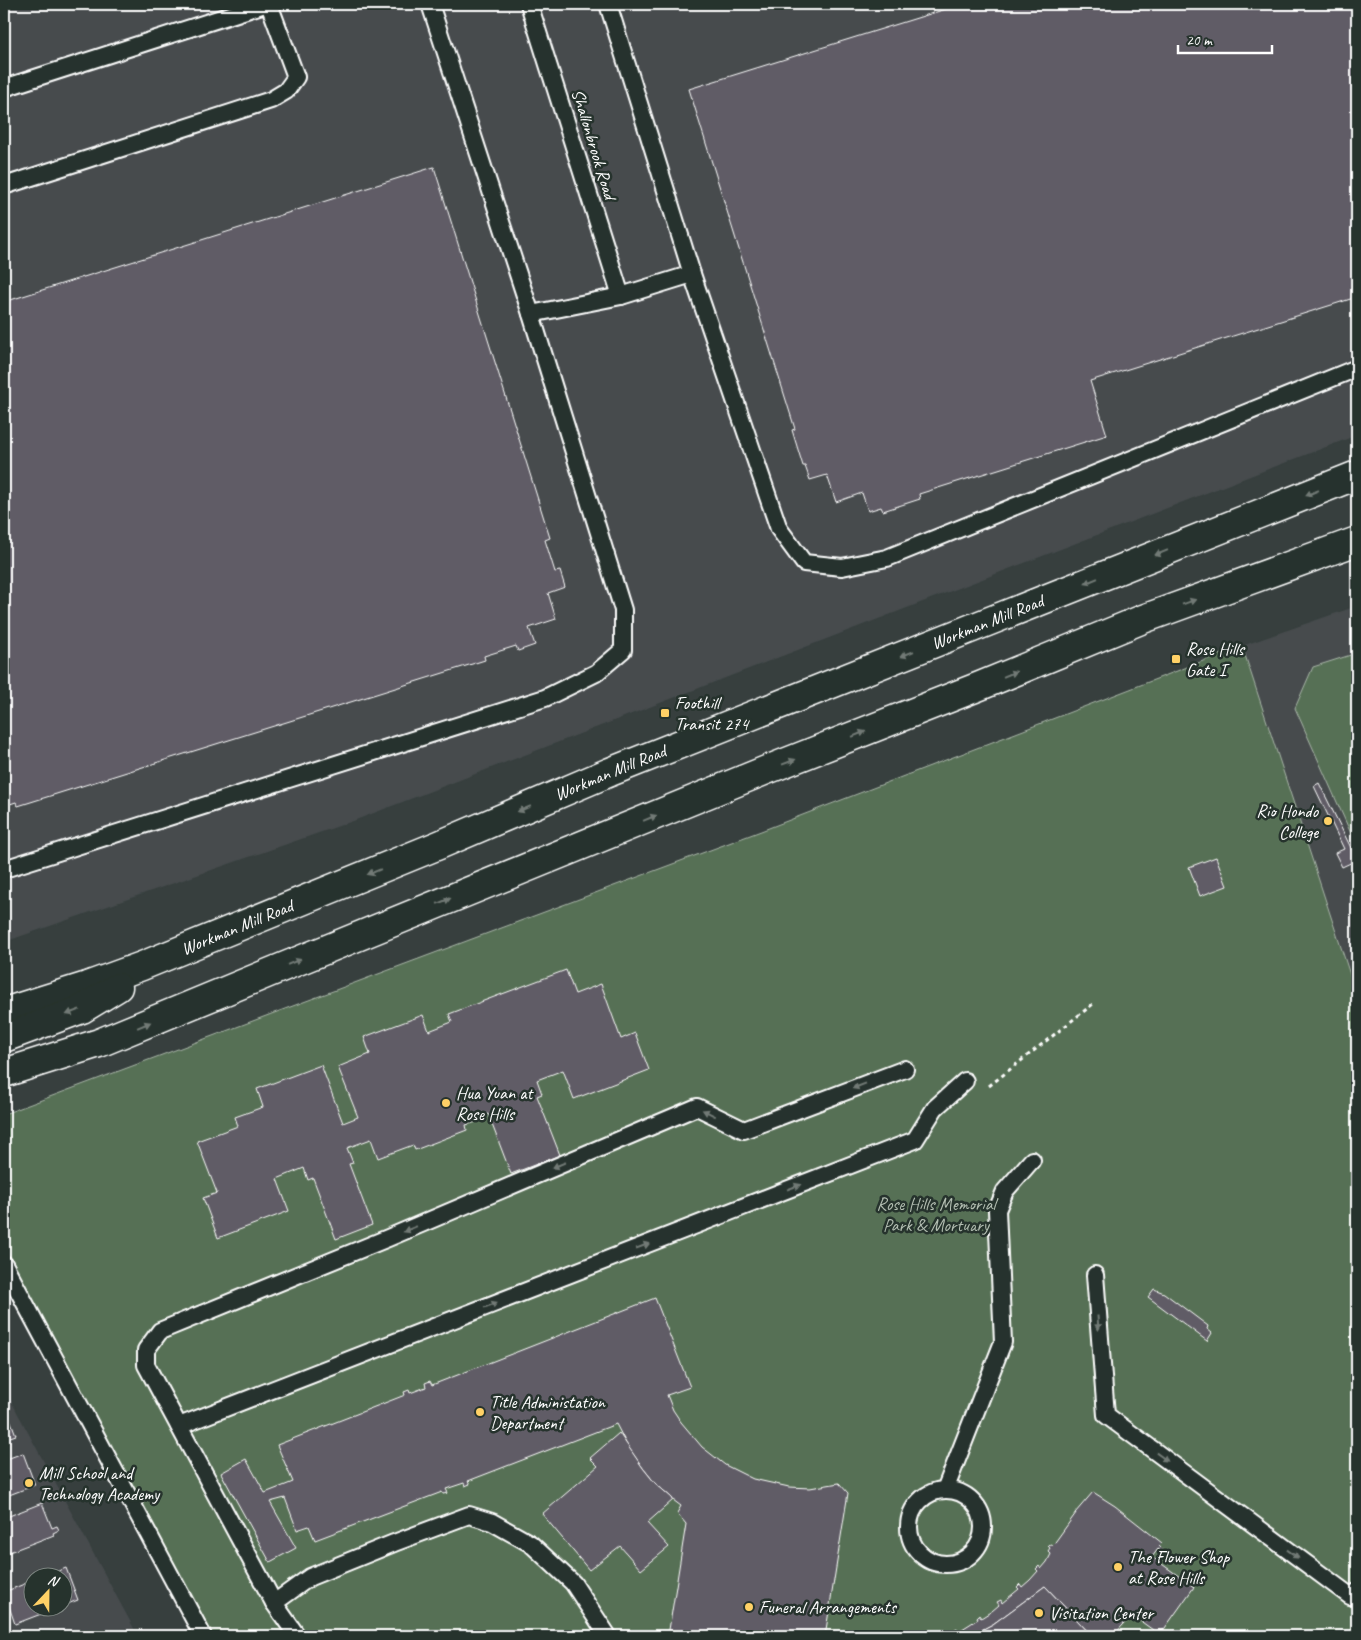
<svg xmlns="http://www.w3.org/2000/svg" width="1361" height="1640" font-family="Caveat,sans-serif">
<rect width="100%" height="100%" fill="#373f3e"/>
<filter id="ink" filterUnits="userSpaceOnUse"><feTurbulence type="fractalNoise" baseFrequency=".02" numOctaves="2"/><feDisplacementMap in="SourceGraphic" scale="10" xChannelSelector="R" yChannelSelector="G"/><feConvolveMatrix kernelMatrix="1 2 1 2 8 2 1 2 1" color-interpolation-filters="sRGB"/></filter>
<g filter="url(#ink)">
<g fill="#474c4e" fill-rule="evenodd">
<polygon points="4,4 1357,4 1357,435 353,821 4,942"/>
<polygon points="1357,606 1357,996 1242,646"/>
<path d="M4,1388L138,1636H4ZM32,1578H62V1608H32Z"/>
</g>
<g fill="#566f54" stroke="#aab7aa">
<polygon points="1242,646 1357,996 1357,1636 207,1636 4,1245 4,1114 761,831"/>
<polygon points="1357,653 1357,847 1295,708 1313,667"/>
</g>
<g fill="#605c66" stroke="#fff">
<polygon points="962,4 1357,4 1357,297 1090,381 1107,435 919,494 920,499 883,511 881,507 868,511 862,493 836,502 827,475 810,480 805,466 803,466 792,430 795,429 689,89"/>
<polygon points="434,167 550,538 545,540 555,572 560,571 565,587 548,593 556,619 529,628 535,645 518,651 516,646 484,656 485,660 18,806 16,802 4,806 4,302"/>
<polygon points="1319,783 1357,860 1342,867 1335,853 1344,849 1314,786"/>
<polygon points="1216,857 1227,886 1200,896 1189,867"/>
<polygon points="566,970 575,994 601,984 621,1039 635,1033 649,1070 574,1099 563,1070 537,1080 542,1094 537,1096 560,1155 511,1174 488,1114 474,1119 476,1122 466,1125 467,1130 415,1150 413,1145 378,1158 371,1139 347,1148 353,1163 349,1164 372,1225 336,1239 313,1178 308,1180 304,1168 277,1179 289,1211 218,1238 203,1198 217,1193 197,1141 238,1126 235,1117 263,1107 257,1089 321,1065 343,1123 358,1117 338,1067 370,1054 364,1037 423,1015 429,1031 452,1022 449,1014"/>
<polygon points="1154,1289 1164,1293 1208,1326 1207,1329 1212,1333 1207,1341 1148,1297"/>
<polygon points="655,1298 690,1387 667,1395 673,1410 681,1422 702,1447 725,1465 753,1479 789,1487 810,1488 839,1483 848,1493 825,1636 668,1636 686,1524 677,1513 681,1506 673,1500 672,1498 655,1483 643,1468 628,1447 616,1424 468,1481 470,1484 465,1486 464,1483 446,1489 448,1493 443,1494 442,1492 315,1540 309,1526 297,1530 285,1498 270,1502 296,1548 270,1562 221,1473 246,1459 265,1493 293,1482 277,1445 405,1395 404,1392 409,1390 410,1393 426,1387 425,1383 430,1381 432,1385"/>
<polygon points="4,1403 16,1435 4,1439"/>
<polygon points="619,1433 643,1468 655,1483 672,1498 673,1500 647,1523 669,1547 641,1570 620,1546 589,1570 542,1514 598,1466 590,1458"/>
<polygon points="23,1453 35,1485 4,1497 4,1460"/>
<polygon points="1093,1492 1115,1506 1162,1543 1159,1546 1162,1549 1161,1551 1158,1549 1152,1557 1194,1587 1160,1635 1132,1615 1113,1636 1092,1636 1045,1586 993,1624 970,1636 950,1636 956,1633 955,1629 957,1628 959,1631 978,1619 977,1617 979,1615 981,1618 992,1611 999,1605 997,1602 1001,1600 1002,1603 1019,1589 1017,1587 1020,1584 1022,1587 1030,1580 1038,1571 1036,1569 1039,1566 1041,1569 1047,1562 1051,1554 1048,1551 1050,1548 1048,1546 1050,1544 1053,1545 1076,1513 1075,1513"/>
<polygon points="42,1503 52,1528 57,1526 59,1530 53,1533 54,1535 4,1554 4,1518"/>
<polygon points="66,1568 78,1600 62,1606 62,1578 41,1578"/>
<polygon points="32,1581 32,1608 60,1608 62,1611 56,1614 54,1609 15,1624 4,1592"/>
<polygon points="1045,1586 1092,1636 970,1636 993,1624"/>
</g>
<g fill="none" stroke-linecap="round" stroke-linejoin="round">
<g stroke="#fff" stroke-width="20">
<g id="lane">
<polyline points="529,4 621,296"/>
<polyline points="608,4 692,274 779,529 804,563 842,567 887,558 1357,368"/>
<polyline points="4,88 265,4"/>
<polyline points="4,186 271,100 286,91 296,77 269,4"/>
<polyline points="531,314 621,296 692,274"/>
<polyline points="4,869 545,698 596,673 623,650 623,610 531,314 430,4"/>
<polyline points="4,1264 203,1636"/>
<polyline points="1095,1275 1106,1415 1350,1596 1357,1592"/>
<polyline points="179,1426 915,1140 935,1108 965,1081"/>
<polyline points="945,1490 1003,1342 997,1210 1005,1191 1032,1160"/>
<circle cx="946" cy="1527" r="37"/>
<polyline points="274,1603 310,1577 394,1543 469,1515 492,1522 531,1544 573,1583 608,1636"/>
<polyline points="295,1636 295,1633 274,1603 146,1365 146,1350 160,1331 388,1238 697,1107 744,1130 905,1069"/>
</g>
</g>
<g stroke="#fff" stroke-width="31">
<g id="secondary">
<path id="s1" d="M4,1012L87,986L142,966L439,845L610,772L1357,475"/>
<polyline points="4,1038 82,1009 118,987"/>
<polyline points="4,1073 99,1043 288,965 764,771 980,686 1143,619 1357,541"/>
</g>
</g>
<polyline stroke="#fff" stroke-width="3" stroke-dasharray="4 4" stroke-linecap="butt" points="989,1086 1093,1004"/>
<use href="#lane" stroke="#26332d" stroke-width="16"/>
<use href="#secondary" stroke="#26332d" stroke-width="28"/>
</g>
<defs><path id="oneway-solid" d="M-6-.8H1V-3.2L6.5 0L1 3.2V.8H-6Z" transform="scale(1.25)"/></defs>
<g fill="#727a76">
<use href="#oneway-solid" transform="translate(1312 493) rotate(158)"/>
<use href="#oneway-solid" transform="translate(1161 553) rotate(158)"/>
<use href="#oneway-solid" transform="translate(1091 581) rotate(158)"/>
<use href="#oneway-solid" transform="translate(1189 602) rotate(-20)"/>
<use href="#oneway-solid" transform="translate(907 654) rotate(158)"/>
<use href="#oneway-solid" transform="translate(1010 674) rotate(-22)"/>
<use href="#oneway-solid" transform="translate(859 734) rotate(-22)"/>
<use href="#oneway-solid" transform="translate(789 762) rotate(-21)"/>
<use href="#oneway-solid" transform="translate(524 809) rotate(157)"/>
<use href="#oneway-solid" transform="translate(650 818) rotate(-22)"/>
<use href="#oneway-solid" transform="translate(374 872) rotate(158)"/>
<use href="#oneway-solid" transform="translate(444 901) rotate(-22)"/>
<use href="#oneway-solid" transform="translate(294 962) rotate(-22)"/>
<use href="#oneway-solid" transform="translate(73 1012) rotate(159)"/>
<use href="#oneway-solid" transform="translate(144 1025) rotate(-23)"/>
<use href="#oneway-solid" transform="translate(859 1086) rotate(159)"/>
<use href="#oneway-solid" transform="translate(709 1113) rotate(-154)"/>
<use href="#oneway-solid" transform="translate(559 1165) rotate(157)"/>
<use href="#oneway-solid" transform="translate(794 1187) rotate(-21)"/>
<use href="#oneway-solid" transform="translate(410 1229) rotate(157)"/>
<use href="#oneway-solid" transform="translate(643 1246) rotate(-21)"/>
<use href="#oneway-solid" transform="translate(491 1305) rotate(-21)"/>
<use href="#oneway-solid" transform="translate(1098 1323) rotate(86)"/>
<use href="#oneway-solid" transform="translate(1162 1457) rotate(36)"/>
<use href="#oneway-solid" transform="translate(1293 1554) rotate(36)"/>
</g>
</g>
<g fill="#ffd166" stroke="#26332d" stroke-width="2">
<rect x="1171" y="654" width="10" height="10" rx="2.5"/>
<rect x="660" y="708" width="10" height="10" rx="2.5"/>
<circle cx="1328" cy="821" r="5"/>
<circle cx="446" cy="1103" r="5"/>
<circle cx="480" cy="1412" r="5"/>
<circle cx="29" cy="1483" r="5"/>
<circle cx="1118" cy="1567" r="5"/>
<circle cx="749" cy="1607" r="5"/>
<circle cx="1039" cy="1613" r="5"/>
</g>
<g text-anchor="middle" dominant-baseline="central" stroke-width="5" stroke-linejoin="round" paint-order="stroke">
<g font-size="18" fill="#fff" stroke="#26332d">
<text transform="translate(594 144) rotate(73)">Shallonbrook Road</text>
<text stroke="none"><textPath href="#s1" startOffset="1058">Workman Mill Road</textPath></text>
<text stroke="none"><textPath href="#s1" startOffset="652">Workman Mill Road</textPath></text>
<text stroke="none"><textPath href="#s1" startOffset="248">Workman Mill Road</textPath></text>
</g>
<g font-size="18" fill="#fff" stroke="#26332d" text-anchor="start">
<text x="1186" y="649">Rose Hills<tspan x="1186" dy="21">Gate I</tspan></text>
<text x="675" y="703">Foothill<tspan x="675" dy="21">Transit 274</tspan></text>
<text x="1318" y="811" text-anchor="end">Rio Hondo<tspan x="1318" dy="21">College</tspan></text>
<text x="456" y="1093">Hua Yuan at<tspan x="456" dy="21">Rose Hills</tspan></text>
<text x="490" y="1402">Title Administation<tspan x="490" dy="21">Department</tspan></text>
<text x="39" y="1473">Mill School and<tspan x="39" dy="21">Technology Academy</tspan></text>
<text x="1128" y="1557">The Flower Shop<tspan x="1128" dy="21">at Rose Hills</tspan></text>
<text x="759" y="1607">Funeral Arrangements</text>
<text x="1049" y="1613">Visitation Center</text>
</g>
<g font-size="18" fill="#b3beb2" stroke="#26332d">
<text x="936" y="1204">Rose Hills Memorial<tspan x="936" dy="21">Park &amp; Mortuary</tspan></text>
</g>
</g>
<rect width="1361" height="1640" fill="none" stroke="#26332d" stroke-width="20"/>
<rect x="10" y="10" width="1341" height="1620" fill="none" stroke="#fff" stroke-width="2" filter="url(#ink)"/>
<g transform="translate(48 1592) rotate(22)"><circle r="24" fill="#26332d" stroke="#7d8581"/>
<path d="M0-4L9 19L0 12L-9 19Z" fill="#ffd166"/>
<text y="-8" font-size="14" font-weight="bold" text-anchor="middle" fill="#ffffff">N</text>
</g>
<path d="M1178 45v8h94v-8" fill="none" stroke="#ffffff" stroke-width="2.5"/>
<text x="1186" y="45" font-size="15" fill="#ffffff" stroke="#26332d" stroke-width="4" paint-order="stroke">20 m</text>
</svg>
